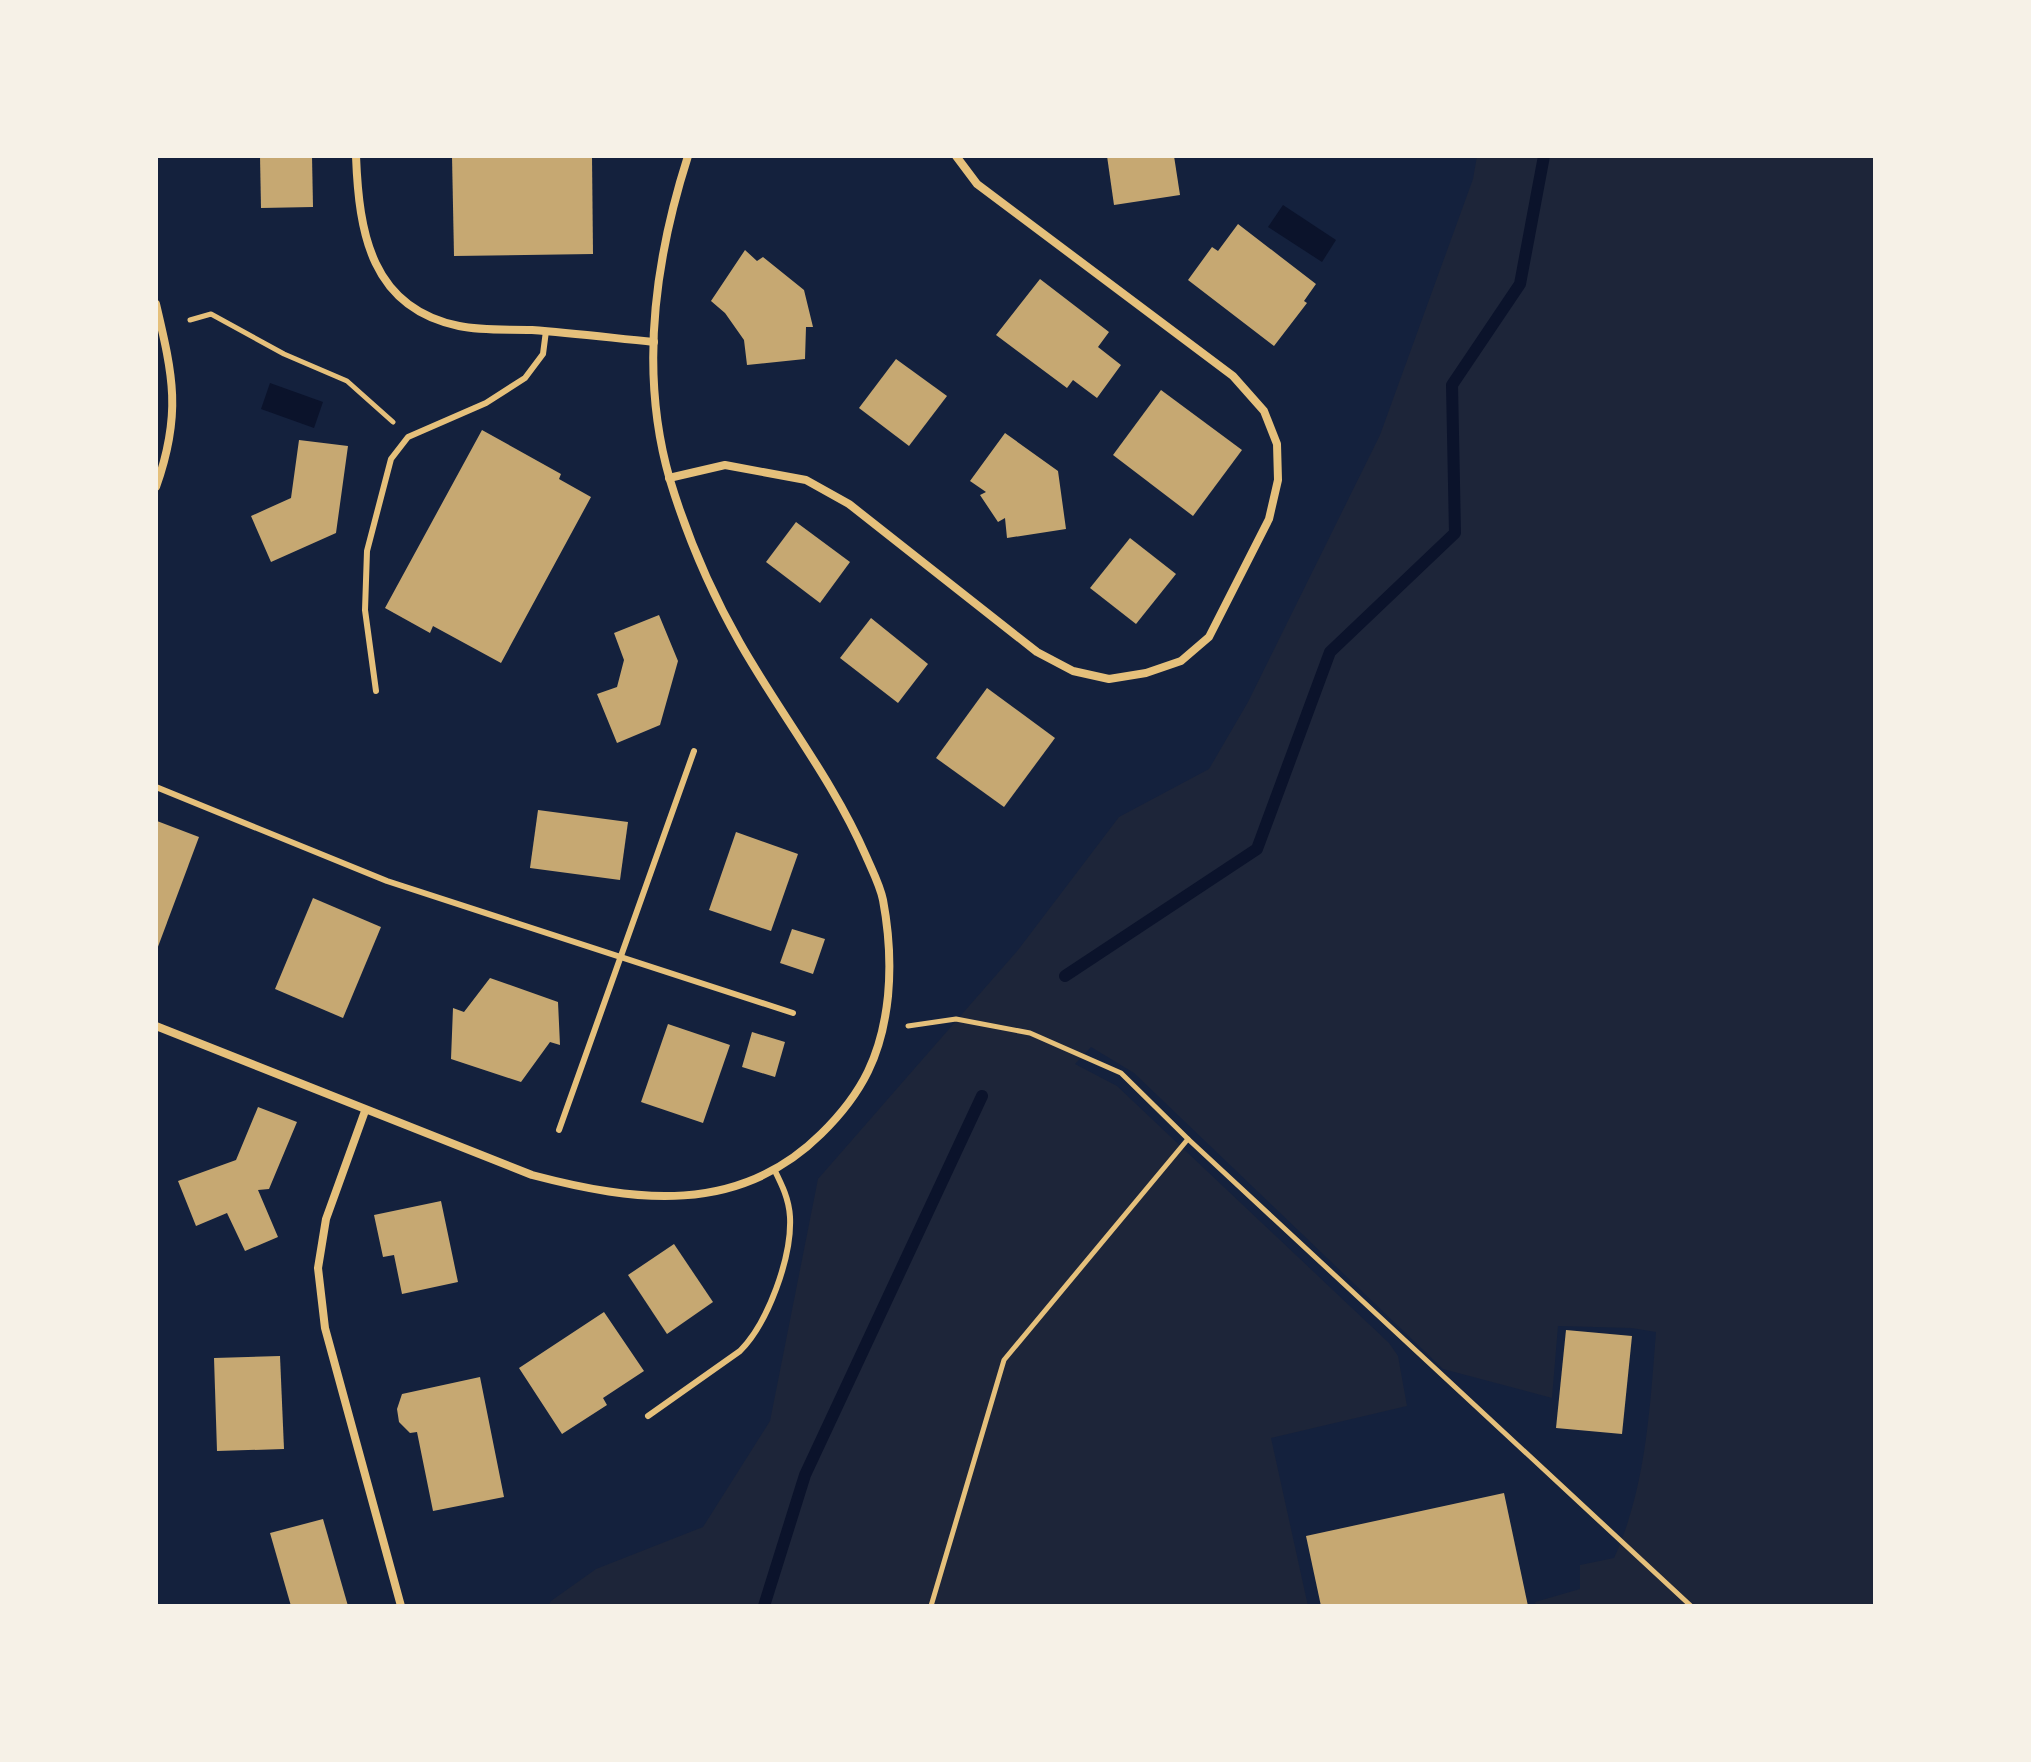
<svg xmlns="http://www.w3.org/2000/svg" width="2031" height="1762" font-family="'Titillium Web',sans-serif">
<rect width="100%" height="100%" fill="#14213d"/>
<path fill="#1d2539" d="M1477,156H1875V1606H1536L1535,1602L1580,1589V1565L1614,1558C1646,1488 1650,1408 1656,1332L1631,1328L1558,1326L1552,1398L1443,1369L1134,1073L1091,1047L1075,1064L1117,1086L1389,1343L1398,1356L1407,1406L1271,1438L1308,1606H548L551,1601L596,1569L703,1527L770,1421L818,1179L1018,950L1119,817L1209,769L1248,702L1380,435L1473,179Z"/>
<g fill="#0b132b">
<polygon points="1283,205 1336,240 1322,262 1268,227"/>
<polygon points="270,383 323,402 314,428 261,409"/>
</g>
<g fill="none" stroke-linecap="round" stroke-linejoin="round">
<g stroke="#0b132b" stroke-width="12">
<polyline points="1065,976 1257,849 1330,652 1455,533 1452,385 1520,284 1544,156"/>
<polyline points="764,1606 805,1475 982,1096"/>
</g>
</g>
<g fill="#c6a872">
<polygon points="260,156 312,156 313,207 261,208"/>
<polygon points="452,156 592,156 593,254 454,256"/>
<polygon points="1107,156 1174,156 1180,195 1114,205"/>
<polygon points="1238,224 1316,284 1304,301 1307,303 1274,346 1188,280 1212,247 1218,251"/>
<polygon points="745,250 757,261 763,257 804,290 813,327 806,327 805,359 747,365 744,340 725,313 711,301"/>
<polygon points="1040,279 1109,332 1098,347 1121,365 1097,398 1073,380 1067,388 996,335"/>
<polygon points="896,359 947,396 909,446 859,408"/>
<polygon points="1161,390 1242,450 1193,516 1113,455"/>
<polygon points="482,430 561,474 559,479 591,497 501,663 433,626 430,633 385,608"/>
<polygon points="1005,433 1058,471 1066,529 1007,538 1005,518 998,522 980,495 986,492 970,481"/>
<polygon points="299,440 348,446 336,533 271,562 251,516 291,498"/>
<polygon points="796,522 850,562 820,603 766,562"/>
<polygon points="1130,538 1176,574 1136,624 1090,588"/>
<polygon points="659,615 678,661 660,725 617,743 597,694 617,687 624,660 614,633"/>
<polygon points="871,618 928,664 898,703 840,658"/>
<polygon points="987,688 1055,738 1004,807 936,758"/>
<polygon points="538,810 628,822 620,880 530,868"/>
<polygon points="157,821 199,837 156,952 156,824"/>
<polygon points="736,832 798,854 771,931 709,910"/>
<polygon points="313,898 381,927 343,1018 275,989"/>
<polygon points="792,929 825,939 813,974 780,963"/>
<polygon points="490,978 558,1002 560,1045 550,1042 521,1082 451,1059 453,1008 464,1012"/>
<polygon points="668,1024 730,1045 703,1123 641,1102"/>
<polygon points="752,1032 785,1042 775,1077 742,1067"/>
<polygon points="258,1107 297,1122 269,1189 258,1190 278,1237 245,1251 227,1213 196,1226 178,1181 236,1160"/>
<polygon points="441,1201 458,1282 402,1294 394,1255 383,1257 374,1215"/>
<polygon points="674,1244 713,1302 667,1334 628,1275"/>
<polygon points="604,1312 644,1371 603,1398 607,1405 562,1434 519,1368"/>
<polygon points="1566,1330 1632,1336 1622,1434 1556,1428"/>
<polygon points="280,1356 284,1449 217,1451 214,1358"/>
<polygon points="480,1377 504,1497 433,1511 417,1432 410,1433 399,1422 397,1409 402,1394"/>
<polygon points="1504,1493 1528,1606 1321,1606 1306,1536"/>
<polygon points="323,1519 348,1606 291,1606 270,1533"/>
</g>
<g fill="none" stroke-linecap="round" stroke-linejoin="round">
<g stroke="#e5c07b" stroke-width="5">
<polyline points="190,320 211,314 284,354 347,381 393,422"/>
<polyline points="908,1026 956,1019 1030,1033 1121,1073 1188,1139 1691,1606"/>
<polyline points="931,1606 1004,1360 1188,1139"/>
</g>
<g stroke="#e5c07b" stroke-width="6">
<polyline points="376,691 365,610 367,551 391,459 408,437 486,403 525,378 543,354 546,331"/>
<polyline points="156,787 387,881 793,1013"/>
<polyline points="559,1130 694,751"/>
<path d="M648,1416L740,1351C768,1323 792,1257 790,1217C789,1199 782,1185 774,1169"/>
</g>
<g stroke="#e5c07b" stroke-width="8">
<path d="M356,156C359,233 371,308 459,326C482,331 509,329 532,330C573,333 613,338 654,342"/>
<path d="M156,304C173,376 182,414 156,487"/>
<polyline points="669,478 725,465 806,480 849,504 1037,652 1073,671 1109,679 1146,673 1181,661 1209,637 1269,519 1278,480 1277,444 1264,411 1233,376 977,184 956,156"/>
<path d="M156,1026L532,1175C635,1202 738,1216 821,1134C863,1093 882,1054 888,996C891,964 889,932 883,900C880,885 872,870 866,856C833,780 781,715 740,643C711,592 687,536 670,480C639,374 655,259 688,156"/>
<polyline points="365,1111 326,1219 318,1268 325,1328 401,1606"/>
</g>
</g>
<rect width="2031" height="1762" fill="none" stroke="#f6f1e7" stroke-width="316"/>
</svg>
